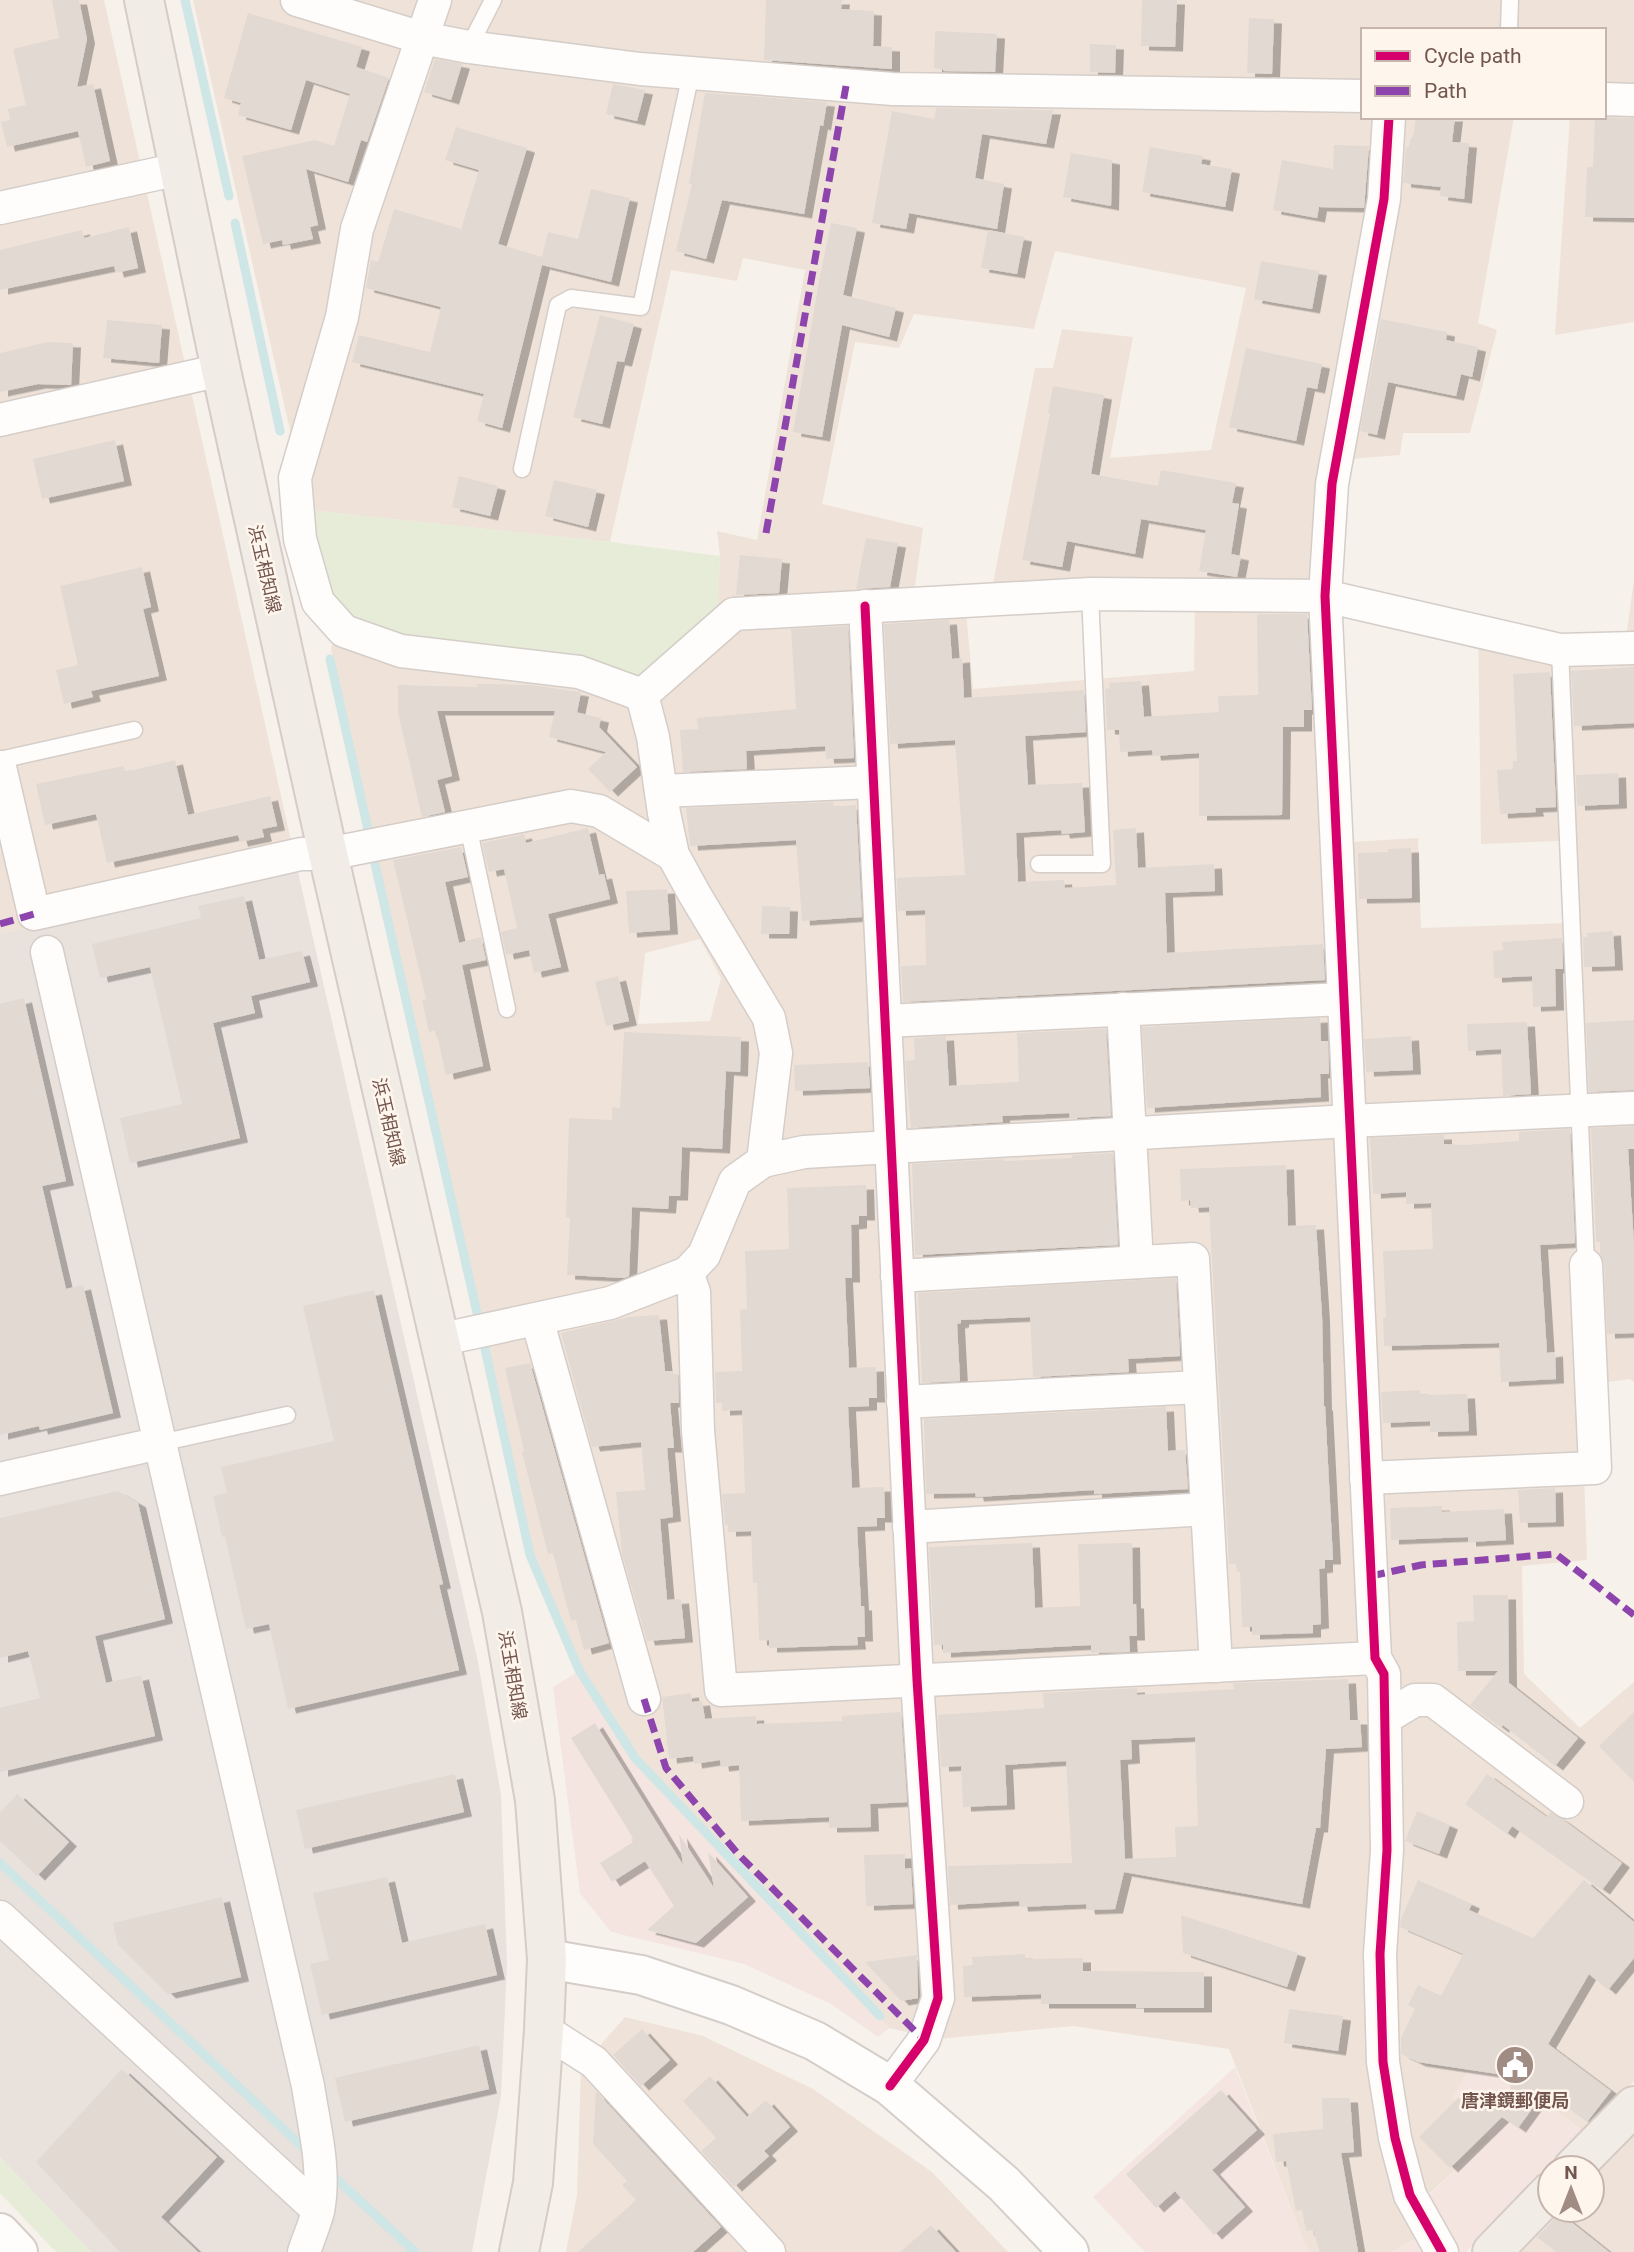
<svg xmlns="http://www.w3.org/2000/svg" width="1634" height="2252" font-family="Roboto,'Noto Sans JP',sans-serif">
<defs>
<filter id="shadow"><feDropShadow dx="8" dy="4.5" stdDeviation="0" flood-color="#0004"/></filter>
</defs>
<rect width="100%" height="100%" fill="#f6f1eb"/>
<g fill="#efe3d9" fill-rule="evenodd">
<polygon points="0,0 104,0 297,868 0,934"/>
<path d="M193,0H1634V322L1555,335L1570,117H1604V30H1363V117H1514L1478,323L1497,330L1470,433H1403L1400,455L1349,459L1337,589L1351,842L1418,838L1421,928L1566,923L1559,841L1481,844L1478,620L1564,639L1626,638L1634,580V1382L1630,1379L1581,1386L1587,1560L1522,1566L1524,1674L1580,1728L1634,1682V2081L1585,2132L1477,2056L1490,2139L1422,2200L1434,2228L1392,2252H1308L1229,2049L1073,2026L938,2039L889,2028L643,1773L576,1673L536,1575L331,649L340,609L717,617L720,556L717,531L757,540L805,270L743,258L737,281L671,270L610,542L308,510ZM1055,251L1246,288L1211,450L1110,458L1133,337L1062,329L1053,368H1035L992,588L1195,603L1194,671L973,689L964,590L914,593L923,528L822,504L855,342L899,348L914,314L1034,329ZM700,939L721,978L710,1021L638,1024L645,953Z"/>
<polygon points="625,2017 703,2036 813,2089 932,2172 1008,2252 566,2252 577,2195 581,2067"/>
<polygon points="1634,2124 1634,2252 1512,2252 1552,2210 1592,2210 1592,2168"/>
</g>
<g fill="#f5e5e0">
<polygon points="576,1673 643,1773 889,2028 878,2037 831,2004 744,1964 611,1932 580,1893 553,1687"/>
<polygon points="1476,2056 1585,2132 1466,2252 1392,2252 1434,2229 1422,2201 1490,2139 1452,2098"/>
<polygon points="1235,2067 1308,2252 1145,2252 1093,2197"/>
</g>
<polygon fill="#e8e1dc" points="297,868 478,1662 501,1795 507,1964 501,2096 472,2252 91,2252 0,2157 0,934"/>
<g fill="#e6ecd7">
<polygon points="308,510 610,542 720,556 717,617 641,685 371,631 340,609 313,558"/>
<polygon points="0,2157 91,2252 56,2252 0,2193"/>
</g>
<g fill="none" stroke-linecap="round" stroke-linejoin="round">
<g stroke="#cee6e5" stroke-width="9">
<polyline points="185,0 229,196"/>
<polyline points="235,223 280,431"/>
<polyline points="330,659 369,834"/>
<polyline points="373,855 478,1317"/>
<polyline points="484,1344 530,1555 579,1670 635,1758 880,2016"/>
<polyline points="0,1863 309,2153"/>
<polyline points="329,2172 415,2252"/>
</g>
</g>
<g fill="#e3d9d3" fill-rule="evenodd" filter="url(#shadow)">
<polygon points="52,0 79,0 87,39 77,87 93,84 110,161 86,167 78,131 7,147 1,122 10,120 8,109 26,105 13,49 59,38"/>
<polygon points="766,0 842,0 841,9 874,11 873,46 892,47 892,69 764,60"/>
<polygon points="1142,0 1177,0 1175,47 1141,46"/>
<polygon points="248,13 362,47 356,67 389,78 367,142 361,140 348,182 306,169 318,225 310,227 313,239 283,245 282,240 263,244 242,156 315,140 334,146 350,94 306,80 291,130 238,115 241,103 224,98"/>
<polygon points="1249,18 1274,19 1272,74 1247,73"/>
<polygon points="935,31 997,34 995,72 943,71 943,69 934,68"/>
<polygon points="1090,44 1116,45 1115,73 1090,72"/>
<polygon points="435,59 462,64 451,100 424,92"/>
<polygon points="613,84 645,90 637,121 606,114"/>
<polygon points="705,93 827,102 823,126 820,125 804,214 722,200 706,259 676,251 692,184 689,184"/>
<polygon points="936,108 1053,110 1046,144 982,134 975,178 1004,184 997,229 909,213 906,229 872,223 892,111 934,119"/>
<polygon points="1416,117 1455,117 1452,142 1469,143 1464,199 1440,196 1441,187 1403,183 1406,147 1409,147 1411,137 1413,137"/>
<polygon points="1595,117 1634,118 1634,218 1585,217 1587,167 1593,167"/>
<polygon points="456,127 527,148 498,244 542,257 548,232 578,239 591,189 630,198 611,282 542,265 502,428 477,421 484,394 352,362 359,335 430,352 441,307 366,288 371,260 378,262 394,209 461,229 479,170 445,160"/>
<polygon points="1334,145 1369,146 1364,208 1319,207 1317,218 1273,210 1282,160 1333,169"/>
<polygon points="1150,147 1203,156 1201,164 1232,169 1225,207 1142,192"/>
<polygon points="1071,153 1112,160 1111,206 1063,197"/>
<polygon points="831,223 857,228 843,295 896,308 889,337 842,325 822,437 793,432 820,276"/>
<polygon points="129,227 138,268 116,273 114,266 0,290 0,250 82,230 84,238"/>
<polygon points="988,230 1024,237 1017,274 981,268"/>
<polygon points="1261,261 1319,271 1312,309 1254,299"/>
<polygon points="600,315 634,324 624,362 617,361 602,424 573,417"/>
<polygon points="1381,319 1447,332 1446,340 1478,347 1472,377 1461,374 1456,396 1388,382 1377,435 1360,431"/>
<polygon points="107,320 162,325 159,363 103,358"/>
<polygon points="48,342 73,343 71,385 38,384 0,392 0,353"/>
<polygon points="1246,348 1322,364 1317,389 1307,387 1296,441 1229,427"/>
<polygon points="1053,386 1104,395 1091,474 1158,486 1161,470 1236,483 1232,503 1239,504 1231,554 1241,556 1237,577 1199,571 1206,530 1141,519 1135,554 1067,541 1062,567 1022,560 1050,413 1048,413"/>
<polygon points="115,440 124,481 42,499 33,459"/>
<polygon points="459,476 498,486 490,516 452,507"/>
<polygon points="554,480 597,490 588,527 545,516"/>
<polygon points="866,538 898,543 890,587 856,589"/>
<polygon points="740,555 782,559 779,593 736,595"/>
<polygon points="142,567 151,607 143,609 159,676 91,691 93,697 64,704 56,670 78,665 60,586"/>
<polygon points="1257,614 1307,614 1312,710 1304,710 1304,727 1283,727 1282,815 1199,816 1199,753 1153,756 1152,750 1120,752 1119,730 1107,730 1105,689 1110,688 1109,683 1141,681 1144,717 1219,712 1218,696 1258,695"/>
<polygon points="949,620 952,659 962,658 964,698 1084,690 1086,732 1025,736 1028,785 1082,783 1085,832 1062,834 1061,830 1016,833 1018,882 1064,880 1065,888 1116,885 1113,830 1136,828 1138,868 1214,864 1215,891 1165,893 1167,953 1323,944 1325,980 903,1002 901,966 926,965 925,910 898,911 897,878 965,875 955,740 890,744 884,624"/>
<polygon points="848,626 854,758 826,759 825,746 746,751 747,769 683,772 680,730 698,729 697,718 796,709 791,629"/>
<polygon points="1634,667 1634,723 1574,726 1571,671"/>
<polygon points="1550,672 1556,807 1535,808 1536,812 1500,814 1497,770 1513,769 1513,761 1517,761 1513,674"/>
<polygon points="477,684 531,685 581,692 577,712 575,712 601,718 599,727 637,767 610,792 588,769 606,752 549,737 555,711 437,711 452,776 437,780 445,812 422,817 398,713 398,685 477,687"/>
<polygon points="175,760 188,815 270,796 277,826 262,829 264,837 240,842 238,835 107,863 96,814 45,825 36,784 124,766 125,772"/>
<polygon points="1618,773 1619,804 1577,806 1576,775"/>
<polygon points="833,802 833,807 856,805 862,917 802,921 796,840 690,846 686,808"/>
<polygon points="588,828 599,875 604,874 610,899 548,914 561,967 534,973 529,950 506,955 501,932 517,928 504,869 489,872 482,843 524,834 526,843"/>
<polygon points="461,847 468,877 445,882 459,943 481,937 486,960 462,965 483,1066 446,1075 436,1030 429,1032 422,1000 426,999 393,860"/>
<polygon points="1411,848 1412,898 1359,899 1358,853 1388,852 1388,849"/>
<polygon points="667,889 670,930 629,933 626,891"/>
<polygon points="244,896 259,960 302,951 310,982 251,996 255,1013 213,1023 240,1138 130,1163 120,1118 182,1104 150,967 100,978 92,944 201,918 198,906"/>
<polygon points="762,906 790,907 789,934 761,934"/>
<polygon points="1613,931 1615,966 1584,967 1583,937 1587,937 1587,933"/>
<polygon points="1562,938 1563,969 1555,969 1556,1006 1533,1007 1532,976 1494,978 1493,951 1503,950 1502,942"/>
<polygon points="618,976 629,1021 606,1026 595,982"/>
<polygon points="24,998 66,1181 42,1186 66,1289 83,1285 113,1413 40,1430 39,1426 0,1435 0,1004"/>
<polygon points="1320,1018 1321,1041 1328,1041 1329,1074 1320,1074 1321,1097 1147,1108 1142,1027"/>
<polygon points="1634,1020 1634,1090 1589,1092 1586,1023"/>
<polygon points="1527,1022 1531,1094 1503,1096 1501,1049 1468,1051 1467,1024"/>
<polygon points="1106,1029 1111,1116 1070,1118 1069,1113 1002,1116 1003,1122 911,1128 905,1061 915,1060 914,1038 946,1036 949,1086 1019,1082 1017,1033"/>
<polygon points="624,1032 741,1037 740,1072 726,1071 722,1149 682,1147 680,1196 669,1196 668,1209 632,1207 629,1276 624,1278 567,1275 570,1218 566,1217 569,1118 612,1120 612,1107 620,1108"/>
<polygon points="1411,1036 1413,1070 1366,1072 1364,1039"/>
<polygon points="868,1062 870,1088 795,1091 794,1065"/>
<polygon points="1634,1126 1634,1149 1628,1149 1634,1244 1634,1333 1607,1334 1604,1264 1600,1254 1600,1242 1596,1242 1591,1128"/>
<polygon points="1570,1129 1575,1243 1540,1245 1547,1353 1555,1352 1556,1379 1501,1382 1499,1343 1384,1346 1383,1318 1386,1317 1383,1251 1433,1249 1431,1203 1406,1204 1406,1192 1373,1194 1370,1138 1444,1135 1444,1144 1465,1145 1519,1141 1519,1132"/>
<polygon points="1113,1153 1118,1245 915,1255 912,1164 1004,1159 1005,1161 1072,1158 1072,1155"/>
<polygon points="1286,1165 1288,1226 1316,1225 1322,1316 1324,1406 1325,1406 1333,1560 1325,1560 1325,1568 1319,1569 1321,1624 1313,1625 1313,1633 1252,1635 1252,1627 1242,1627 1240,1572 1237,1572 1236,1564 1229,1564 1209,1207 1191,1208 1190,1200 1181,1201 1180,1169"/>
<polygon points="866,1185 867,1216 859,1216 859,1224 851,1225 852,1278 845,1278 849,1368 876,1367 877,1398 869,1398 869,1406 848,1407 852,1488 884,1487 885,1518 877,1518 877,1526 857,1527 861,1606 864,1606 865,1637 857,1637 858,1645 769,1648 769,1640 759,1641 757,1583 753,1583 751,1531 728,1532 728,1525 725,1525 722,1494 745,1493 742,1410 722,1411 722,1403 716,1403 715,1372 742,1371 740,1310 747,1309 745,1251 789,1249 787,1188"/>
<polygon points="1176,1278 1180,1356 1128,1359 1129,1372 1033,1377 1030,1317 961,1320 961,1323 957,1324 960,1381 922,1383 918,1293"/>
<polygon points="374,1290 443,1584 439,1585 459,1670 288,1709 269,1624 246,1629 225,1536 222,1537 213,1496 227,1493 221,1467 334,1441 303,1306"/>
<polygon points="659,1315 665,1371 672,1371 673,1374 678,1374 679,1403 670,1403 674,1448 667,1448 673,1517 660,1519 667,1600 681,1599 685,1638 647,1641 622,1554 616,1492 645,1490 641,1442 592,1447 561,1333 628,1317"/>
<polygon points="530,1363 609,1643 584,1650 576,1620 571,1621 553,1553 548,1554 522,1452 524,1451 505,1368"/>
<polygon points="1420,1390 1420,1395 1467,1394 1469,1431 1430,1432 1430,1421 1383,1423 1381,1392"/>
<polygon points="1166,1407 1168,1451 1185,1450 1188,1489 1094,1494 1094,1490 976,1497 975,1493 926,1494 924,1419"/>
<polygon points="1555,1488 1556,1522 1520,1523 1518,1490"/>
<polygon points="118,1491 138,1503 165,1619 95,1636 106,1683 141,1675 155,1736 0,1772 0,1708 40,1698 28,1651 0,1658 0,1518"/>
<polygon points="1442,1506 1442,1512 1504,1509 1506,1540 1468,1542 1468,1537 1391,1540 1390,1508"/>
<polygon points="1032,1543 1035,1608 1080,1606 1078,1544 1132,1543 1133,1604 1136,1604 1137,1636 1129,1636 1130,1652 1091,1653 1091,1645 943,1653 943,1645 934,1645 929,1547"/>
<polygon points="1473,1595 1508,1595 1509,1683 1578,1738 1555,1766 1503,1725 1501,1728 1470,1705 1498,1671 1458,1671 1457,1622 1474,1621"/>
<path d="M1348,1679L1350,1720H1360L1362,1747L1326,1749L1320,1828H1316L1302,1904L1124,1872L1115,1909L1087,1910L1086,1904L1020,1907L1019,1901L950,1905L948,1866L1072,1863L1066,1761L1005,1765L1007,1805L963,1807L961,1766L941,1767L938,1715L1044,1708L1043,1693L1137,1688V1695L1234,1689L1233,1683ZM1195,1737L1198,1826L1175,1827L1176,1857L1125,1859L1120,1760L1132,1759L1131,1740Z"/>
<polygon points="691,1693 692,1702 702,1701 705,1719 756,1716 757,1724 842,1721 842,1716 901,1712 907,1802 870,1804 871,1827 829,1828 829,1817 741,1821 739,1765 721,1767 720,1760 694,1764 693,1756 669,1759 662,1697"/>
<polygon points="1634,1712 1634,1782 1599,1746"/>
<polygon points="595,1723 683,1865 679,1834 714,1888 708,1852 748,1897 696,1943 647,1930 674,1906 645,1861 612,1882 600,1863 633,1842 631,1840 633,1838 571,1738"/>
<polygon points="455,1774 464,1812 305,1849 296,1810"/>
<polygon points="1487,1774 1547,1817 1550,1812 1562,1819 1622,1863 1602,1890 1512,1826 1507,1834 1465,1804"/>
<polygon points="17,1794 69,1842 37,1876 0,1841 0,1813"/>
<polygon points="1417,1811 1450,1825 1439,1854 1405,1841"/>
<polygon points="905,1854 905,1869 911,1868 913,1904 866,1906 864,1855"/>
<polygon points="387,1877 402,1943 485,1924 497,1975 322,2015 310,1964 329,1960 313,1893"/>
<polygon points="1418,1880 1472,1904 1469,1910 1533,1938 1584,1880 1634,1922 1634,1958 1608,1990 1589,1974 1548,2044 1611,2091 1587,2122 1545,2091 1518,2128 1502,2117 1450,2168 1419,2137 1458,2098 1510,2098 1511,2076 1418,2062 1401,2054 1401,2038 1415,2009 1408,2005 1418,1985 1441,1996 1463,1954 1400,1927 1401,1919"/>
<polygon points="222,1897 241,1977 168,1994 118,1945 113,1923"/>
<polygon points="1181,1915 1298,1953 1287,1987 1183,1953"/>
<polygon points="1025,1954 1025,1959 1083,1958 1083,1971 1204,1972 1204,2008 1136,2008 1136,2004 1041,2004 1041,1994 964,1997 963,1966 973,1965 972,1957"/>
<polygon points="917,1955 918,1998 901,2001 865,1962"/>
<polygon points="1289,2009 1343,2016 1338,2051 1284,2043"/>
<polygon points="642,2029 670,2060 641,2086 613,2055"/>
<polygon points="479,2045 489,2089 345,2122 335,2078"/>
<polygon points="122,2069 217,2157 161,2217 198,2252 120,2252 36,2162"/>
<polygon points="710,2076 747,2117 766,2100 790,2127 764,2151 769,2156 734,2187 701,2151 716,2138 683,2101"/>
<polygon points="1221,2090 1257,2130 1212,2170 1245,2207 1214,2235 1175,2191 1156,2208 1126,2174"/>
<polygon points="596,2091 721,2227 693,2252 578,2252 636,2200 622,2185 627,2181 593,2144"/>
<polygon points="1322,2098 1350,2098 1354,2152 1341,2153 1358,2252 1320,2252 1313,2230 1306,2231 1302,2210 1296,2211 1286,2161 1276,2162 1273,2134 1323,2129"/>
<polygon points="1560,2213 1609,2252 1556,2252 1537,2237"/>
<polygon points="931,2225 956,2252 900,2252"/>
</g>
<g fill="none" stroke-linecap="round" stroke-linejoin="round">
<g stroke="#d5cdc8" stroke-width="19">
<g id="service">
<polyline points="1509,30 1510,0"/>
<polyline points="469,47 493,0"/>
<polyline points="522,469 558,305 571,298 641,307 691,73"/>
<polyline points="1560,650 1586,1265"/>
<polyline points="0,760 134,730"/>
<polyline points="468,826 507,1009"/>
<polyline points="1039,864 1102,864 1090,594"/>
<polyline points="160,1443 287,1415"/>
</g>
</g>
<g stroke="#d5cdc8" stroke-width="35">
<g id="minor">
<polyline points="297,0 422,38 469,47 640,69 893,89 1363,96"/>
<polyline points="435,0 357,229 342,317 295,478 300,539 318,602 344,631 401,651 579,672 642,695"/>
<polyline points="1604,99 1634,100"/>
<polyline points="1389,117 1384,199 1332,484 1325,596 1375,1658 1384,1674 1387,1850 1380,1954 1383,2062 1395,2138 1410,2195 1442,2252"/>
<polyline points="0,208 179,169"/>
<polyline points="0,420 221,370"/>
<polyline points="865,606 917,1680 938,1998 924,2040 890,2086"/>
<polyline points="642,695 734,614 1090,594 1325,596 1560,650 1634,648"/>
<polyline points="642,695 653,737 664,813 673,855 695,895 769,1018 776,1053 763,1161"/>
<polyline points="0,767 34,914 301,854 328,854 571,806 599,811 673,855"/>
<polyline points="661,791 873,782"/>
<path d="M47,952L308,2086C314,2126 326,2170 318,2211C315,2224 308,2239 304,2252"/>
<polyline points="1123,1009 1137,1262"/>
<polyline points="885,1021 1343,999"/>
<polyline points="687,1273 694,1292 698,1431 721,1690 1375,1658"/>
<polyline points="897,1276 1193,1259 1216,1666"/>
<polyline points="537,1319 644,1699"/>
<polyline points="438,1340 610,1303 687,1273 704,1255 735,1181 763,1161 804,1152 1349,1121 1634,1108"/>
<polyline points="903,1402 1200,1387"/>
<polyline points="1366,1478 1595,1468 1586,1265"/>
<polyline points="0,1479 160,1443"/>
<polyline points="909,1527 1207,1509"/>
<polyline points="1385,1718 1415,1700 1433,1700 1567,1802"/>
<polyline points="0,1917 318,2210"/>
<polyline points="544,2030 594,2062 769,2252"/>
</g>
</g>
<g stroke="#d5cdc8" stroke-width="42">
<g id="tertiary">
<polyline points="547,1959 641,1975 731,2005 815,2041 890,2086 1004,2184 1069,2252"/>
<polyline points="0,2233 18,2252"/>
</g>
</g>
<g stroke="#d5cbc7" stroke-width="42">
<g id="primary">
<polyline points="144,0 221,370 328,854 502,1612 535,1800 547,1959 544,2030 533,2183 519,2252"/>
<polyline points="1573,2168 1634,2106"/>
<polyline points="1492,2252 1550,2192"/>
</g>
</g>
<use href="#service" stroke="#fefdfc" stroke-width="16"/>
<use href="#minor" stroke="#fefdfc" stroke-width="32"/>
<use href="#tertiary" stroke="#fefdfc" stroke-width="38"/>
<use href="#primary" stroke="#f2ece6" stroke-width="38"/>
<g stroke="#8e44ad" stroke-width="7" stroke-dasharray="14 7" stroke-linecap="butt">
<polyline points="766,533 846,86"/>
<polyline points="0,924 34,914"/>
<polyline points="1371,1576 1421,1565 1556,1554 1634,1615"/>
<polyline points="644,1699 666,1768 738,1854 924,2040"/>
</g>
<g stroke="#fef5ed" stroke-width="13">
<g id="cycleway">
<polyline points="1389,117 1384,199 1332,484 1325,596 1375,1658 1384,1674 1387,1850 1380,1954 1383,2062 1395,2138 1410,2195 1442,2252"/>
<polyline points="865,606 917,1680 938,1998 924,2040 890,2086"/>
</g>
</g>
<use href="#cycleway" stroke="#d6006c" stroke-width="9"/>
</g>
<defs>
<g id="civic-disc" transform="scale(2.0125)"><circle r="9.5" fill="#a18c84" stroke="#fef5ed"/><path d="M-.6-6.5H3V-4.5H.6V-3L4-1V1h2V6H-6V1h2V-1L-.6-3ZM-1.2 2.5V6h2.4V2.5Z" fill="#fff"/></g>
</defs>
<g fill-rule="evenodd">
<use href="#civic-disc" x="1515" y="2065"/>
</g>
<g text-anchor="middle" dominant-baseline="central" stroke-width="5" stroke-linejoin="round" paint-order="stroke">
<g font-size="18" fill="#73564d" stroke="#fef5ed">
<text transform="translate(265 569) rotate(77)">浜玉相知線</text>
<text transform="translate(389 1122) rotate(77)">浜玉相知線</text>
<text transform="translate(513 1675) rotate(80)">浜玉相知線</text>
</g>
<g font-size="18" font-weight="bold" fill="#73564d" stroke="#fef5ed">
<text x="1515" y="2100">唐津鏡郵便局</text>
</g>
</g>
<rect x="1361" y="28" width="245" height="91" fill="#fef5ed" stroke="#c6b5ad" stroke-width="2"/>
<rect x="1375" y="51" width="35" height="10" fill="#d6006c" stroke="#c6b5ad" stroke-width="2"/>
<text x="1424" y="63" font-size="21" fill="#73564d">Cycle path</text>
<rect x="1375" y="86" width="35" height="10" fill="#8e44ad" stroke="#c6b5ad" stroke-width="2"/>
<text x="1424" y="98" font-size="21" fill="#73564d">Path</text>
<g transform="translate(1571 2189)"><circle r="33" fill="#fef5ed" stroke="#c6b5ad" stroke-width="2"/>
<path d="M0-5L12 26L0 18L-12 26Z" fill="#a18c84"/>
<text y="-10" font-size="19" font-weight="bold" text-anchor="middle" fill="#73564d">N</text>
</g>
</svg>
